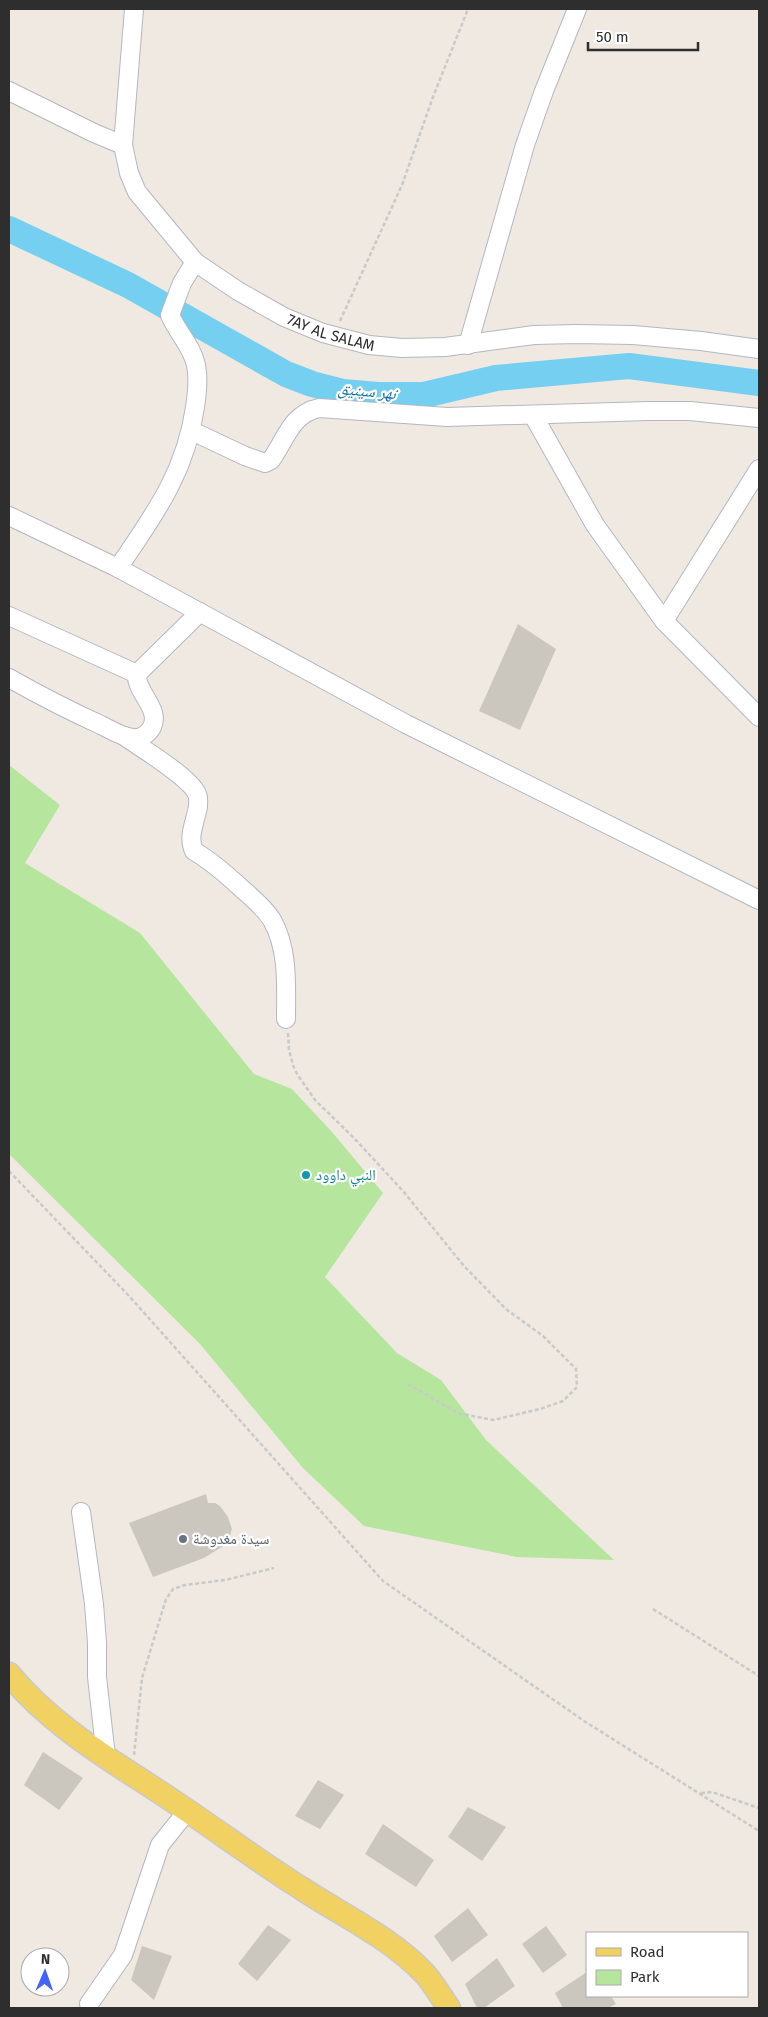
<svg xmlns="http://www.w3.org/2000/svg" width="768" height="2017" font-family="'Fira Sans','Noto Naskh Arabic',sans-serif">
<rect width="100%" height="100%" fill="#efe9e1"/>
<polygon fill="#b6e59e" points="9,765 60,805 25,863 140,933 254,1074 292,1089 332,1132 383,1193 325,1277 397,1353 441,1380 486,1440 614,1560 517,1557 364,1526 303,1468 200,1344 9,1154"/>
<g fill="none" stroke-linecap="round" stroke-linejoin="round">
<polyline stroke="#75cff0" stroke-width="26" points="9,229 128,285 286,374 312,384 343,392 378,395 424,395 496,378 629,366 759,383"/>
</g>
<g fill="#cbc7bf">
<polygon points="518,624 556,649 520,730 479,711"/>
<polygon points="206,1494 208,1503 215,1503 220,1506 228,1517 232,1529 228,1543 204,1558 153,1577 129,1523"/>
<polygon points="43,1752 83,1778 59,1810 24,1785"/>
<polygon points="318,1780 344,1795 320,1829 295,1816"/>
<polygon points="468,1807 506,1827 482,1861 448,1837"/>
<polygon points="383,1824 434,1860 416,1887 365,1854"/>
<polygon points="468,1908 488,1935 452,1962 434,1936"/>
<polygon points="268,1925 291,1940 257,1981 238,1964"/>
<polygon points="546,1926 567,1955 543,1973 522,1944"/>
<polygon points="142,1946 172,1956 154,2000 131,1980"/>
<polygon points="497,1958 515,1986 484,2008 477,2008 465,1984"/>
<polygon points="587,1972 587,1996 611,1996 616,2004 608,2008 563,2008 555,1993"/>
</g>
<g fill="none" stroke-linecap="round" stroke-linejoin="round">
<g stroke="#b4b7c1" stroke-width="20">
<g id="minor">
<path id="s1" d="M134,9L123,145L129,173L137,192L195,262L238,291L284,317L323,333L369,345L402,348L445,347L534,335L577,334L633,335L701,341L759,349"/>
<polyline points="9,91 94,133 123,145"/>
<polyline points="468,345 525,145 544,91 577,9"/>
<polyline points="533,415 595,525 664,621 759,717"/>
<path d="M192,431L245,456L265,463L271,460C286,439 291,414 319,408L447,417L648,411H690L759,418"/>
<polyline points="9,516 118,568 406,724 759,900"/>
<path d="M118,568C154,515 186,472 195,407C197,394 199,379 196,365C192,346 177,332 170,315L182,283L195,262"/>
<polyline points="9,616 137,674"/>
<polyline points="664,621 759,469"/>
<path d="M9,678C39,695 70,711 101,725C111,730 122,737 133,738C141,739 148,734 152,727C161,708 135,692 137,674L200,612"/>
<path d="M124,736C141,748 190,777 197,794C199,798 198,802 198,806C196,821 187,836 194,851C211,861 226,874 240,887C251,897 264,907 272,920C289,950 286,987 286,1019"/>
<polyline points="81,1512 94,1604 97,1643 97,1677 106,1757"/>
<polyline points="89,2004 123,1955 160,1845 188,1810"/>
</g>
</g>
<g stroke="#c9c9c9" stroke-width="25">
<path id="major" d="M9,1674C54,1729 118,1764 176,1803C218,1831 258,1861 301,1888C343,1916 390,1937 425,1974C434,1984 441,1997 449,2008"/>
</g>
<g stroke="#c9c9c9" stroke-width="2.5" stroke-dasharray="4 2.5" stroke-linecap="butt">
<polyline points="340,321 402,185 433,97 468,9"/>
<polyline points="288,1033 289,1050 293,1065 297,1074 315,1100 355,1139 403,1191 464,1266 506,1309 543,1336 576,1369 577,1387 563,1401 540,1409 493,1420 458,1413 406,1383"/>
<polyline points="9,1171 130,1297 383,1581 584,1721 759,1831"/>
<polyline points="653,1609 759,1676"/>
<polyline points="134,1755 142,1678 166,1599 173,1589 185,1585 225,1580 274,1568"/>
<polyline points="701,1793 712,1792 759,1808"/>
</g>
<use href="#minor" stroke="#fff" stroke-width="18"/>
<use href="#major" stroke="#f2d163" stroke-width="22"/>
</g>
<circle fill="#0f9aa8" stroke="#fff" stroke-width="2" cx="306" cy="1175" r="5"/>
<circle fill="#6b7280" stroke="#fff" stroke-width="2" cx="183" cy="1539" r="5"/>
<g text-anchor="middle" dominant-baseline="central" stroke-width="4.5" stroke-linejoin="round" paint-order="stroke">
<g font-size="15" fill="#2e2e2e" stroke="#fff">
<text stroke="none"><textPath href="#s1" startOffset="431">7AY AL SALAM</textPath></text>
</g>
<g font-size="15" fill="#0d838f" stroke="#fff" text-anchor="start">
<text x="316" y="1175">النبي داوود</text>
</g>
<g font-size="15" fill="#5b616d" stroke="#fff" text-anchor="start">
<text x="193" y="1539">سيدة مغدوشة</text>
</g>
<g font-size="16" font-style="italic" fill="#0d6fa3" stroke="#fff">
<text transform="translate(367 391) rotate(5)">نهر سينيق</text>
</g>
</g>
<rect width="768" height="2017" fill="none" stroke="#2e2e2e" stroke-width="20"/>
<rect x="586" y="1932" width="162" height="65" fill="#ffffff" stroke="#ababab"/>
<rect x="596" y="1948" width="25" height="8" fill="#f2d163" stroke="#ababab"/>
<text x="630" y="1957" font-size="15" fill="#2e2e2e">Road</text>
<rect x="596" y="1970" width="25" height="15" fill="#b6e59e" stroke="#ababab"/>
<text x="630" y="1982" font-size="15" fill="#2e2e2e">Park</text>
<g transform="translate(45 1972) rotate(2)"><circle r="24" fill="#ffffff" stroke="#ababab"/>
<path d="M0-4L9 19L0 12L-9 19Z" fill="#4264fb"/>
<text y="-8" font-size="14" font-weight="bold" text-anchor="middle" fill="#2e2e2e">N</text>
</g>
<path d="M588 42v8h110v-8" fill="none" stroke="#2e2e2e" stroke-width="2.5"/>
<text x="596" y="42" font-size="15" fill="#2e2e2e" stroke="#ffffff" stroke-width="4" paint-order="stroke">50 m</text>
</svg>
